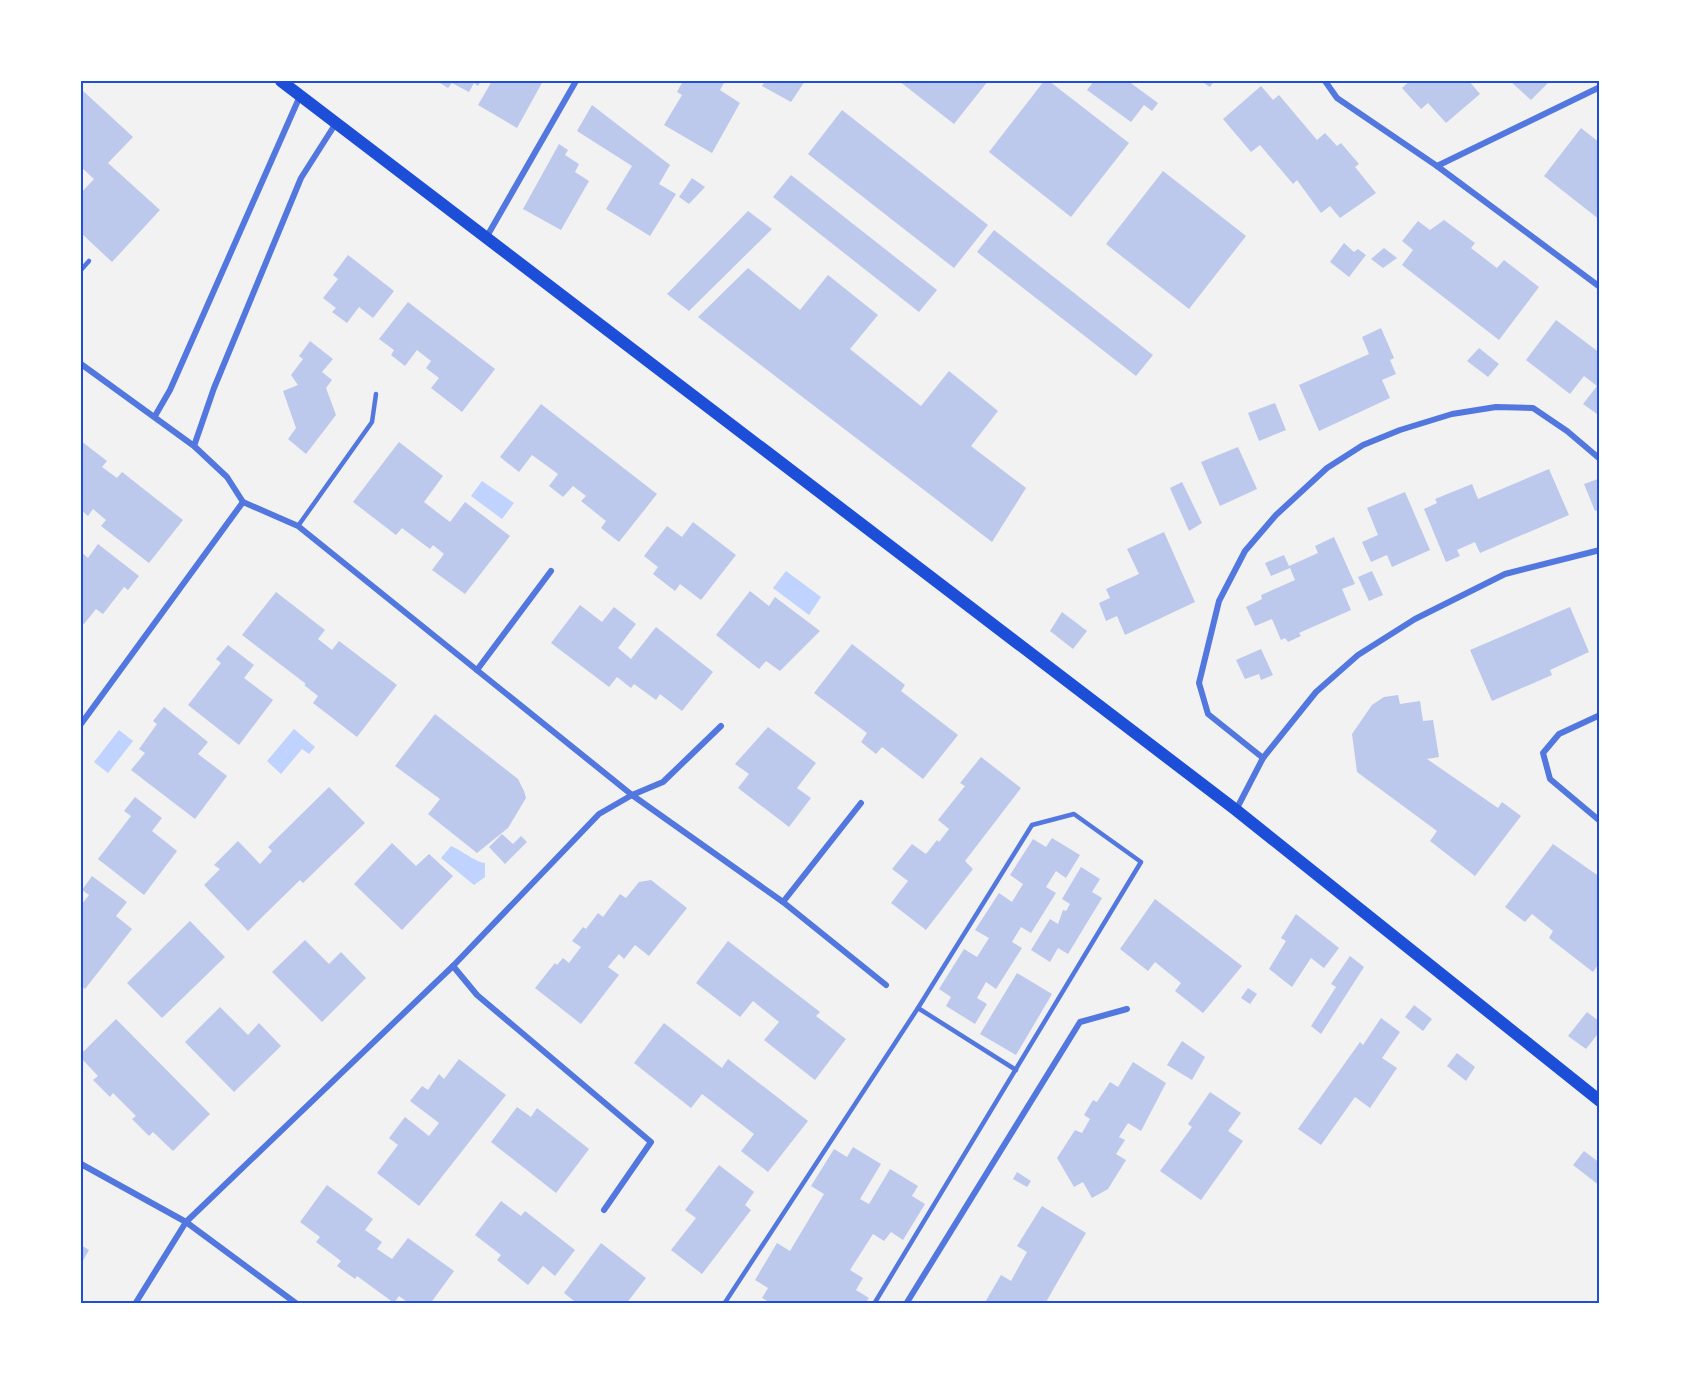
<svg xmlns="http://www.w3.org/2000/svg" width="1681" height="1385" font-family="Poppins,sans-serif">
<rect width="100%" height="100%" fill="#f2f2f2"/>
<g fill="#bfd3fe">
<polygon points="482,481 514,503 502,519 471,496"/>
<polygon points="786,571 821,597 809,615 773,588"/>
<polygon points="294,729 315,747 309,754 302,749 281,774 267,761"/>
<polygon points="119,730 133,741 108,773 94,762"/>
<path d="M451,846C461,850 477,863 485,863V877L474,885L441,858Z"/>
</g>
<g fill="#bdc9ec">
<polygon points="441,81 481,81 478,86 474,83 469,92 452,83 448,88 440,83"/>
<polygon points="492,81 543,81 517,128 478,105"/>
<polygon points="683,81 725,81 720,90 740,103 712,153 664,125 682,95 677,92"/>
<polygon points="765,81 805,81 791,102 762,86"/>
<polygon points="899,81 988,81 954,124"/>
<polygon points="1044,81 1049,81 1129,143 1071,217 989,152"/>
<polygon points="1094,81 1128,81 1158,103 1152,111 1144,105 1131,122 1087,90"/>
<polygon points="1201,81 1214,81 1210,87"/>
<polygon points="1410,81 1469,81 1480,94 1446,123 1428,103 1421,109 1402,88"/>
<polygon points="1510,81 1550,81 1531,100"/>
<polygon points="1261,86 1273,100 1279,95 1317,140 1325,133 1337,146 1341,143 1359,164 1355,167 1376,193 1340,218 1330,206 1321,213 1297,180 1293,184 1260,145 1251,152 1223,119"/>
<polygon points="81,89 133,137 108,163 160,210 112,262 81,233 81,193 94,179 81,167"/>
<polygon points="592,105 670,165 659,184 676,194 650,236 606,209 632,166 577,131"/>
<polygon points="842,110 988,225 954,268 808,154"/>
<polygon points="1581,128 1600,143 1600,220 1544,176"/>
<polygon points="559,144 568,150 565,155 579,164 575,172 589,181 561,230 523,209"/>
<polygon points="1163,171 1246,236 1189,309 1106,244"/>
<polygon points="791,175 937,290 919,312 773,197"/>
<polygon points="692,178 705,187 689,204 679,197"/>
<polygon points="748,211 772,229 689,311 667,294"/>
<polygon points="1444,220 1475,243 1471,248 1497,268 1504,260 1539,287 1499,340 1402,265 1413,250 1402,241 1418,221 1430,230"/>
<polygon points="994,230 1153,355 1136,376 977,252"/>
<polygon points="1344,243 1354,252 1358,249 1366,255 1349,277 1330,262"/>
<polygon points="1384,248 1397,258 1383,268 1371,259"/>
<polygon points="348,255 394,291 373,318 359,307 347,323 332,312 336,308 323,298 338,279 333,275"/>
<polygon points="748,268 800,310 828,275 878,315 850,349 921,406 949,371 998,411 971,446 1026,488 992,542 698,317"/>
<polygon points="408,302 495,369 462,412 431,388 439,378 426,368 431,361 417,350 405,366 391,355 394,350 379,339"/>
<polygon points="1556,320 1600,353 1600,416 1583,404 1597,386 1584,376 1570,394 1526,360"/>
<polygon points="1381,328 1394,358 1390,360 1396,374 1382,380 1390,398 1319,431 1299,385 1369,354 1362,337"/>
<polygon points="310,341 333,359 322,372 332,380 326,388 336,415 306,454 288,439 296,428 283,391 298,385 291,375 303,359 299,356"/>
<polygon points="1479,348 1499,364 1488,377 1467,361"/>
<polygon points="1275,403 1286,430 1259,441 1248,413"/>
<polygon points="541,404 657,494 619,542 601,528 606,521 581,501 586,496 573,486 563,497 549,486 558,474 532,455 519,472 500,457"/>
<polygon points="81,441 107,461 102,467 117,478 122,472 183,520 149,563 101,526 106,520 93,509 88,516 81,510"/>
<polygon points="399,442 443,476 424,502 450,522 465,502 510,536 465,594 432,570 444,554 433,545 430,549 402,528 396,535 353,502"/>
<polygon points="1238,447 1257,489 1220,506 1201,462"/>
<polygon points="1549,469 1569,515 1480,553 1475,542 1457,550 1460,556 1446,562 1424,509 1437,503 1435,499 1472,484 1478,499"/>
<polygon points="1598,479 1600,509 1595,511 1584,484"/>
<polygon points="1182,482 1202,523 1189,531 1170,488"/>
<polygon points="1405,492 1430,550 1392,567 1387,555 1371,562 1362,542 1378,535 1367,508"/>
<polygon points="693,522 736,555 701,600 680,584 675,591 653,574 658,567 644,556 667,526 682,537"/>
<polygon points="1164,532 1195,602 1125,635 1117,616 1106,621 1099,603 1110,598 1106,589 1139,574 1127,549"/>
<polygon points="1334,537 1355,584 1342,589 1351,610 1299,633 1301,636 1288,642 1285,638 1281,640 1272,619 1255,626 1246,607 1262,599 1261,595 1295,580 1290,568 1271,576 1265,563 1284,555 1289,566 1318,553 1315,546"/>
<polygon points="98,544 139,576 128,590 124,587 103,614 96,609 84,624 81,622 81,552 88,558"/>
<polygon points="1372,571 1383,595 1369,601 1358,577"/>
<polygon points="750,591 769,606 775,597 820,631 780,671 766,661 759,669 716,635"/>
<polygon points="276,592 325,630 318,639 332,650 339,641 397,685 357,737 313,703 318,696 304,685 306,684 242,635"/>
<polygon points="580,605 602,622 614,607 636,624 618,648 631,659 656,627 713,672 682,711 660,694 656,700 634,684 631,688 617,677 609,687 551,643"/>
<polygon points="1570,607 1589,652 1550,670 1552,675 1492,701 1470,650"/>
<polygon points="1062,612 1087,631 1073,649 1050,631"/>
<polygon points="852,644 905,685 901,691 958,735 923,779 882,747 876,754 861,742 867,733 814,693"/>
<polygon points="228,645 254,665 244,678 273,700 239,745 188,705 221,663 216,659"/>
<polygon points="1261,649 1273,675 1261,680 1259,674 1245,679 1236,660"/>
<polygon points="1398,695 1400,704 1420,701 1423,721 1433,720 1439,757 1427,759 1498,808 1502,802 1521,816 1475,876 1430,841 1437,831 1357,772 1352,734 1372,705 1384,697"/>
<polygon points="164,707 208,742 198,754 227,776 195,819 131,770 145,753 139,749 157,724 153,721"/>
<polygon points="435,714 518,779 524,791 526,798 508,828 477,853 428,814 440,799 395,766"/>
<polygon points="768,727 816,763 797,788 811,798 789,827 738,788 749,774 735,764"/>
<polygon points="981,757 1021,788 965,861 973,869 926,930 891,903 908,881 892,869 912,844 926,854 937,840 939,842 949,829 938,820 965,786 960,783"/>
<polygon points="329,787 365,823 303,883 300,880 248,931 204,885 220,869 214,865 238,841 260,864 272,851 268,847"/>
<polygon points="135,797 162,818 152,831 177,851 144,895 98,859 131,816 124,811"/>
<polygon points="502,834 513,844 521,836 527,842 505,864 489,847"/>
<polygon points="1052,838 1080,855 1066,878 1056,871 1046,887 1056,893 1031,933 1021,927 1012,942 1022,948 996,989 986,982 977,998 987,1004 975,1024 946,1006 951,997 939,989 964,949 977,957 989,938 975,930 999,893 1012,902 1023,884 1010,875 1033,839 1046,847"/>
<polygon points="392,843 416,866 429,854 453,876 402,930 354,884"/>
<polygon points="1553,844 1600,877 1600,962 1593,972 1549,938 1553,931 1532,914 1525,922 1505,907"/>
<polygon points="1081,867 1100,879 1092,892 1102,898 1068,954 1058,948 1050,962 1031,950 1050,919 1058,924 1063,910 1066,911 1070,904 1062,899"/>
<polygon points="92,876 127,902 116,916 132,929 85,989 81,986 81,905 89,895 82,890"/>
<polygon points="651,880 687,908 649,956 635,945 624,959 619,954 608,967 619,975 581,1024 535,988 555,963 557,965 563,958 569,963 581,947 572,941 583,927 586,929 598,913 603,917 620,894 626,898 639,882"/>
<polygon points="1155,899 1242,966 1203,1013 1175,991 1181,983 1155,962 1148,971 1120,949"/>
<polygon points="1296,914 1339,948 1324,968 1311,958 1292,987 1269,969 1286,941 1281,938"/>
<polygon points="190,921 225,957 162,1018 127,983"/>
<polygon points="305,940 329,964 341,952 366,978 322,1022 272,972"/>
<polygon points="728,941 820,1012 816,1016 846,1039 815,1080 764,1040 779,1022 753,1001 740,1017 696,983"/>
<polygon points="1350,956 1364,967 1321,1034 1311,1026 1336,987 1331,984"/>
<polygon points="1017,973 1052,994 1016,1055 980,1034"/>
<polygon points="1248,988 1257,994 1250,1004 1241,998"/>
<polygon points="1414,1005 1432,1019 1423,1031 1405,1017"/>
<polygon points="220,1007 248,1035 259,1023 281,1046 234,1092 185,1042"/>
<polygon points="1587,1012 1600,1022 1600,1031 1586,1049 1568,1036"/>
<polygon points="1381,1018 1400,1032 1382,1058 1397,1068 1370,1108 1355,1097 1321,1145 1298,1129 1360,1042 1363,1045"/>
<polygon points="116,1019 210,1114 173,1151 153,1132 149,1136 132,1119 136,1116 113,1093 110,1097 93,1080 98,1076 81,1058 81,1054"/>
<polygon points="664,1023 722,1068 728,1059 808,1121 768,1172 741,1151 754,1134 702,1094 691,1108 634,1063"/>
<polygon points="1182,1041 1205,1057 1192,1080 1167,1065"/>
<polygon points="1457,1053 1475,1067 1466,1081 1447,1066"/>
<polygon points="459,1059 506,1095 419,1206 377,1173 398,1145 389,1138 405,1117 429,1136 439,1123 410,1101 422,1086 428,1090 439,1074 444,1079"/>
<polygon points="1133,1062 1166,1083 1141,1131 1128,1123 1119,1137 1125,1140 1116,1154 1126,1160 1108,1189 1092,1198 1083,1182 1074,1187 1057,1158 1075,1130 1082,1133 1090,1119 1084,1115 1093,1100 1097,1102 1110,1082 1118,1087"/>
<polygon points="1210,1092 1241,1113 1228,1131 1243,1141 1201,1200 1160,1171 1192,1127 1188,1124"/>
<polygon points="517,1107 531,1117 537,1108 589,1149 556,1193 491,1142"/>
<polygon points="853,1147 881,1164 860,1199 869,1204 890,1169 918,1186 912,1196 925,1204 903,1240 891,1232 884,1241 873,1234 850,1270 863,1278 856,1290 869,1298 865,1304 773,1304 762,1298 768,1288 755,1280 777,1243 790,1251 824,1194 811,1186 834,1149 847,1157"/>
<polygon points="1584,1151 1600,1163 1600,1186 1573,1165"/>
<polygon points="719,1165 754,1192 745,1205 751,1210 702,1274 671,1250 696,1218 685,1210"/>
<polygon points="1017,1172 1031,1181 1027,1187 1013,1179"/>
<polygon points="327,1185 373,1219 365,1230 382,1242 377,1249 392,1259 408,1238 454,1271 430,1304 410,1304 399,1296 394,1303 357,1276 355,1279 337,1266 341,1261 316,1242 320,1237 300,1222"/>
<polygon points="501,1201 521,1216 525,1211 575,1250 555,1276 543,1266 528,1285 497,1260 501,1255 475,1235"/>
<polygon points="1042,1206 1086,1233 1054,1288 1045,1304 984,1304 1001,1275 1011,1281 1027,1252 1017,1246"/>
<polygon points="601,1243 646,1278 626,1304 578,1304 564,1293"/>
<polygon points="81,1245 89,1250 81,1264"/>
</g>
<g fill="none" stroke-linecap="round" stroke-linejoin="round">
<g stroke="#5277de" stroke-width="4.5">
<polyline points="81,270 89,261"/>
<polyline points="298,526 372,422 376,394"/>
<polyline points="918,1008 1016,1070"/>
<polyline points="724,1304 918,1008 1032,825 1074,814 1141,862 874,1304"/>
</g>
<g stroke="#5277de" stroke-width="6">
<polyline points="1325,81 1337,98 1437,166 1600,287"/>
<polyline points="1437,166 1600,87"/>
<polyline points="486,238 576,81"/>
<polyline points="81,364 194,446 227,477 243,502 298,526 632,795 783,902 886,985"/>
<polyline points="155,416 170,390 300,96"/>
<polyline points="194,446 214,388 301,178 336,123"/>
<polyline points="477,670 551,571"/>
<polyline points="1600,715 1559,734 1543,753 1550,779 1600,821"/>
<polyline points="81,724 243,502"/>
<polyline points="1263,758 1208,714 1199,683 1219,601 1245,551 1276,515 1327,468 1363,445 1400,430 1452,414 1496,407 1533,408 1567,431 1600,459"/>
<polyline points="1236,810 1263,758 1316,692 1358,655 1415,619 1505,574 1600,550"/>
<polyline points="783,902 861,803"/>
<polyline points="453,966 477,995 651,1142 604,1210"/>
<polyline points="81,1164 186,1222 297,1304"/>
<polyline points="135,1304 186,1222 453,966 599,814 632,795 663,782 721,726"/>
<polyline points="906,1304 1080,1022 1127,1009"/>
</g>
<polyline stroke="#1d4ed8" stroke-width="12" points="281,81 1236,810 1600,1101"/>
</g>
<rect width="1681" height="1385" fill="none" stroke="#ffffff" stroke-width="165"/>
<rect x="82" y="82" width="1516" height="1220" fill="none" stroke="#1d4ed8" stroke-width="2"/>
</svg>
